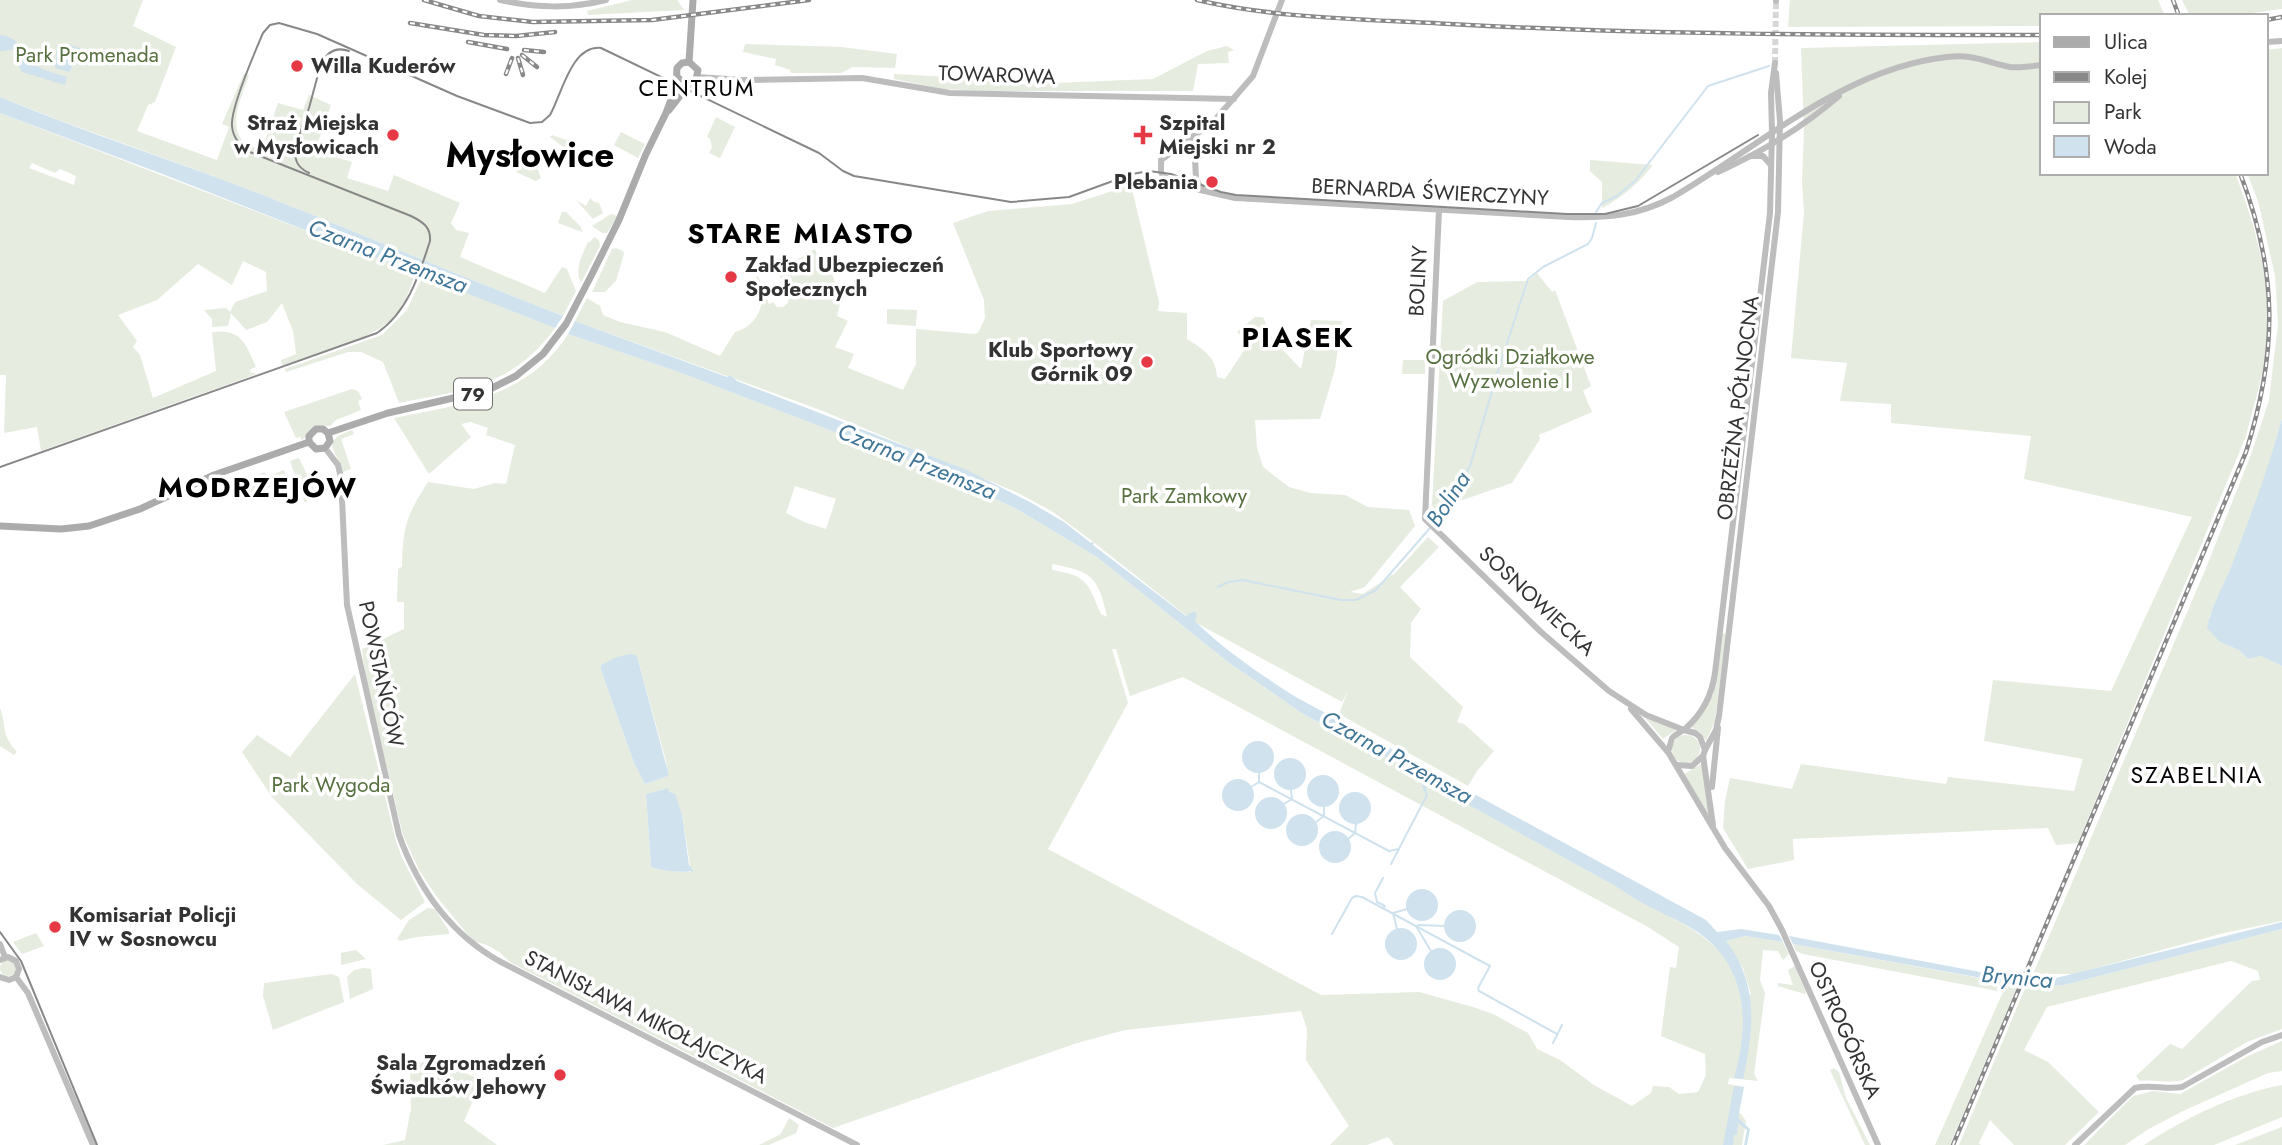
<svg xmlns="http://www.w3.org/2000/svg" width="2282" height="1145" font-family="Jost,sans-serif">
<rect width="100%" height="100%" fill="#fff"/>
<g fill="#e6ecdf" fill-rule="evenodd">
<path d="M0,0H143L133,26L176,47L155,102L148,105L137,131L217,160L229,127L222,124L244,73L249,75C243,94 228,122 242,140C246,145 256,148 262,150L278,103L303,110L309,95L331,105L315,151L352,162L347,178L388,191L394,175L460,203L451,223L456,230L469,233L460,257L545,293L562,267L567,269L576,291L563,316C463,277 363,235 263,195C176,161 87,132 0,97Z"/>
<polygon points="632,0 677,0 684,10 588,15 587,11"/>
<polygon points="1790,0 2158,0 2165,16 2042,16 2042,26 1788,27"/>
<polygon points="2182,0 2282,0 2282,9 2230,16 2190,16"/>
<path d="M2042,42V173H2235C2252,217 2267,267 2268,314C2270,355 2256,397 2246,436L2078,843L2056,845L2048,828L1793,839L1794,860L1748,869L1723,828L1725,801L1730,778L1792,789L1801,764L1946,784L1948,777L2074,791L2083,759L1984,741L1993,680L2111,691L2192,517L2024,479L2031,436L1891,423V404L1840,401L1847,363L1791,358L1804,212L1802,183L1804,130L1801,48Z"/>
<polygon points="745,44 841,47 897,54 895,68 853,67 841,73 791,73 790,70 775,65 776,59 743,52"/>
<polygon points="1227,46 1234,50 1228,52 1229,63 1198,64 1193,91 986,91 942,89 894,79 894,74 991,79 1001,85 1153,79 1207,51"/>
<path d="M2282,48V418C2264,486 2239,553 2209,617L2220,642L2239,650L2248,659L2261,656L2282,666V921L2224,933L2074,974H2033L2206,568L2252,452L2269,400L2278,324L2275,276L2258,201L2247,173H2266V50Z"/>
<path d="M0,113L416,273C410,288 405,305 394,317C373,340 312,355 282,366L281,360L296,354L293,331L282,303L267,322L246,330L231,313L228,326L212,327V319L204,310L226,308L230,312L235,302L267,291L266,272L243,261L232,285L198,264L157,300L118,315L137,341L133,347L140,355L153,398L216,371L212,332C241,328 246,344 256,367L251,369L250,372L257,374L41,451L37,427L4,433L6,375H0ZM32,163L55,173L60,169L76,176L74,185L29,168Z"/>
<polygon points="716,117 735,127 720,158 709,153 712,147 710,139 707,137"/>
<polygon points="621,132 645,144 638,158 614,145"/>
<polygon points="552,135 566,140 571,138 572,141 564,161 561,152 562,146 550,137"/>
<path d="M1590,160L1653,165C1639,183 1623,197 1602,208V182L1590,171Z"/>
<polygon points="519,163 537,168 541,178 536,181 516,172"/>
<path d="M1131,185L1159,302L1158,311L1187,313V339C1203,349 1216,357 1217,377L1225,379L1249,343L1237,332L1255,317H1263L1273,340L1301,369L1311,320L1342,321L1335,369L1320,419L1255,420L1257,448L1263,467L1289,487L1310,493L1345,495L1368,507L1409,510L1415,526L1365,587L1350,592L1363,594L1395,573L1428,537L1439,547L1400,587L1421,609L1411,623L1410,657L1463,707L1457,722L1464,724L1494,751L1477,771L1468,786L1339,714L1348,691L1342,702L1193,621L1092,541L1053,512L1018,493L823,411L575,321L587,298L600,306L603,315L620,322L665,332L720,356L735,332C750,328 759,317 762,302L750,283L758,276L769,304L773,302L777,307H783L788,303V296L778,271L815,249L818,257L825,254L841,299L837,316L848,321L835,347L854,354L848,368L903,390L916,364V329L974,334L978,333L985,318L984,300L953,223L988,211L1072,204Z"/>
<polygon points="590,198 594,202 599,203 603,213 593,219 576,200 586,206"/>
<polygon points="562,212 566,212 581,227 582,232 558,223"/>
<polygon points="611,214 618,216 607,233 602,233 592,226"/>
<path d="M594,237L599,240L600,246L581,283C574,269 582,256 588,242H590Z"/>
<polygon points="616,248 623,251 624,254 616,281 605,292 592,292 612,249"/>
<polygon points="1537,273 1552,292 1555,290 1591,386 1583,391 1592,412 1539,435 1540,439 1512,483 1454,503 1448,499 1439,514 1432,505 1443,301 1477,282 1528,281"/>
<path d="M423,275L555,328C512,387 465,390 399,403L383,362L361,352H348L286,372L285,369L382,335L407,310Z"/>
<polygon points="887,309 917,310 916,326 887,324"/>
<path d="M568,334L676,371L928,468L1015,508L1097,557L1228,662L1303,714L1413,771L1424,779L1617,887C1656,915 1718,929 1737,979C1740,985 1740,993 1742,1000L1751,994L1743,968L1726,941L1745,936L1783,942L1789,954L1783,960L1778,951L1763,950L1760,980L1765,993L1754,1074L1758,1081L1729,1078L1728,1084L1744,1087L1737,1109L1746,1121L1742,1145H1394L1388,1137L1367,1145H1330L1349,1126L1306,1060L1307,1029L1301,1011L1125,1030L1077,1043L833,1128L510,962L499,952L487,945L473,941L437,897L419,870L403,835L366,680L362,649L404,629V602H397L398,569L402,567C403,527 406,516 428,482L474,489L495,483L506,484L515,445L486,435L488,428L471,422L461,424L471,437L429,474L394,418C462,404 527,398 568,334ZM795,486L836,499L826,529L804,522L786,513ZM1052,564C1092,571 1099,578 1107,617L1101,614C1087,583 1089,576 1052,570ZM1112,649H1116L1130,696L1183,677L1648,927L1679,947L1676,968L1670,967L1661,1036L1705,1054L1706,1075L1698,1092L1679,1094L1669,1087L1653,1086L1651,1093L1632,1106L1594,1085L1560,1060L1537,1049L1528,1033L1493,1014L1473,1007L1419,992L1321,995L1048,849L1128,703ZM638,660L666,761L668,776L645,784L634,763L601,670V665ZM664,789L677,801L682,814L691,872C683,873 660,870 651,867L646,794Z"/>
<polygon points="1403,360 1425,360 1425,374 1402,374"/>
<polygon points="352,389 358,391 362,399 358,401 361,410 336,420 330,426 319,426 302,440 300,437 296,438 284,412"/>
<path d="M352,430L354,434L341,439L351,469L343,472C336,448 319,442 352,430Z"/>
<polygon points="299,458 315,492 305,503 290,461"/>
<polygon points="284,470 292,492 279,497 271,475"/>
<polygon points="265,472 271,487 246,496 241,481"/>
<polygon points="1726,633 1715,721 1706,741 1700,733 1691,727 1713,695 1722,634"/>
<polygon points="355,674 396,841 402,858 425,902 401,920 357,884 272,797 242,752 257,735 290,757"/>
<path d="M0,708C7,727 0,733 17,752L14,755L0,746Z"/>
<polygon points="1648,718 1676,730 1663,739 1646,719"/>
<circle cx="1686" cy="749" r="14"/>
<polygon points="1703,763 1709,815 1684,774"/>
<polygon points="428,908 435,909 449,931 449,934 417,937 400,941 397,939 409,920"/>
<path d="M2282,929V1029L2247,1042L2183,1080C2168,1084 2154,1079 2140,1081L2136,1076L2170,1044L2182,1049L2252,981L2260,980L2258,971L2231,961L2047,1007L2024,1050L2048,1062L2099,1112L2065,1145H2014L1990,1120L1979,1143L1981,1145H1959L2026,986L2064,985Z"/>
<polygon points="36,933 44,946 22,954 13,942"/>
<polygon points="1793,944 2018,985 1950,1145 1935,1145 2003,992 1803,954 1796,951"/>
<polygon points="356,950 366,959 341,965 341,953"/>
<circle cx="8" cy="968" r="8"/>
<polygon points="1795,966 1806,992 1805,994 1778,986 1778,983 1793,985 1788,970"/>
<polygon points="364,968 371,969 373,989 350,999 347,977 354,970"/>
<polygon points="331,974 339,977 344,1002 273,1030 263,996 264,983"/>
<polygon points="2282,1041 2282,1071 2268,1073 2183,1111 2147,1130 2125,1145 2084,1145 2133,1096 2153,1091 2180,1094 2248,1056"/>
<polygon points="430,1058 482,1080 464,1121 497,1145 383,1145 405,1140 411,1109 410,1069"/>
<polygon points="1834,1068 1839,1072 1846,1098 1870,1145 1865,1145 1830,1070"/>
<path d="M2282,1085V1117L2214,1145H2144C2185,1118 2234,1094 2282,1085Z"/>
<polygon points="789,1118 799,1125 796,1133 769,1145 759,1145 781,1134"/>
<polygon points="2282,1127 2282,1145 2235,1145"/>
</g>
<g fill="#cfe2ee">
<path d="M0,35C22,37 22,56 39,67C47,72 58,74 67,77L65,85L22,72L18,65L21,57L18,49L0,51Z"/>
<polygon points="67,44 96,53 94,61 74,59 70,72 55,68 57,45"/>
<path d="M0,97C86,133 176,161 263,195C363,235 463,277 563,316L555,328L165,175L0,113Z"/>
<path d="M575,321L727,377L730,375L737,381L967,470L1030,502L1064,522L1091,543L1094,541L1093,545L1186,616L1194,611L1197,614L1195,621C1225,651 1259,673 1294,696L1706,920L1717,932L1741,929L1779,935L1783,942L1745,936L1726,941C1759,983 1754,1030 1743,1079L1734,1078C1752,1017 1746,956 1684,924C1661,912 1638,902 1617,887L1424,780L1427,791L1424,792L1419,775L1413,771L1303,714L1228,662L1097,557L1015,508L928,468L676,371L568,334Z"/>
<path d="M2282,418V666L2261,656L2248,659L2239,650L2220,642L2207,628C2211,605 2225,584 2233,562C2251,515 2269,467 2282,418Z"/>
<polygon points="630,654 636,655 638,660 668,772 668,776 645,784 634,763 601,670 601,665 617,657"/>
<circle cx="1258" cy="757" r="16"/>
<circle cx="1290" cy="774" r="16"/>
<circle cx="1323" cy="791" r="16"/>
<circle cx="1238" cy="795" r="16"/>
<path d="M668,788L669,792L675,794L682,814L689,865L694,871C684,873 661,871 651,867L646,794Z"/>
<circle cx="1355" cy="808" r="16"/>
<circle cx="1271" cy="813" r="16"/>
<circle cx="1302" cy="830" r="16"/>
<circle cx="1335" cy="847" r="16"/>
<circle cx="1422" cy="905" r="16"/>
<circle cx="1460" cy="926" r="16"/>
<polygon points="2282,922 2282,929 2064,985 2043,986 2015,984 1793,944 1789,936 1980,972 1997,974 1998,972 1998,975 2052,979"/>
<circle cx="1401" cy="944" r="16"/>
<circle cx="1440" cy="964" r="16"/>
<polygon points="1734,1086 1744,1087 1738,1118 1750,1129 1747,1145 1744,1145 1747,1130 1738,1123 1737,1135 1734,1135 1733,1145 1723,1145"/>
</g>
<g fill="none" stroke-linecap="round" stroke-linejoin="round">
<g stroke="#cfe2ee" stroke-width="2">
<polyline points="1596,212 1602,203 1617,196 1635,181 1708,86 1769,66"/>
<polyline points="1434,523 1444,512 1470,466 1497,374 1528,279 1543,267 1588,244 1592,238 1596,223"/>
<polyline points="1218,587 1228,582 1243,580 1341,600 1356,600 1376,590 1430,528"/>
<polyline points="1259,772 1259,781"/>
<polyline points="1259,782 1389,851 1399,849"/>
<polyline points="1251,787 1259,782"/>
<polyline points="1284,804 1292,799 1291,790"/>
<polyline points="1316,822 1324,816 1324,807"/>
<polyline points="1348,839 1355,833 1356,824"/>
<polyline points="1391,864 1427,795 1425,790"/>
<polyline points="1383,878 1375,893 1377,902 1385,906 1384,907"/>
<polyline points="1418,925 1445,926"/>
<polyline points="1416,926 1431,951"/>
<polyline points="1397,929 1393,913 1407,909"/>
<polyline points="1332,934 1352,898 1356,896 1362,897 1490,966 1478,988 1479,991 1557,1034"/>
<polyline points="1553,1043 1562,1025"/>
</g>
<polyline stroke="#d6d6d6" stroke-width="6" stroke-dasharray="6 3" stroke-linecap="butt" points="1775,63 1776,1"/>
<g stroke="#bdbdbd" stroke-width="6">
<path d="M500,0C537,8 569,9 606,0"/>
<path d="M1282,0L1253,76L1214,121L1161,160V172L1164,177L1196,189L1235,198L1568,217C1606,218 1638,216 1673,197C1759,147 1844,68 1947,57C1975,54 1985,62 2010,67C2021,68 2032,66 2042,65"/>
<polyline points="1776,1 1776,0"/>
<polyline points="2266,42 2282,41"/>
<path d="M1775,63L1771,93L1772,133L1770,213L1715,673C1712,694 1702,714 1686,728C1681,732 1676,734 1672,738L1668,752L1725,848L1769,906L1782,930L1878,1145"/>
<polyline points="697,77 743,80 862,78 950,93 1234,99"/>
<polyline points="1194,136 1196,179 1202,190"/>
<polyline points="1750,156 1763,156 1770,164"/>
<path d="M1718,172C1760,153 1804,126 1839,96"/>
<polyline points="1439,210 1425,519 1541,632 1609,691 1646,715 1684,730 1695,733 1700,737 1705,750 1703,756 1713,825"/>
<path d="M325,448L338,465L341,478L347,605L399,835C418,888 450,933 499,961L857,1145"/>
<polyline points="1631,709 1667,751"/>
<polyline points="1705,750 1716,730 1719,716 1778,212 1780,121 1776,73"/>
<polyline points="1677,765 1692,766 1703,756"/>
<polyline points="1712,787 1718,728"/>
<polyline points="0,944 5,957"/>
<polyline points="0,960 8,957 16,961 19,969 16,977"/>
<polyline points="0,977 9,980 16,977"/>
<polyline points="16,977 28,993 93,1145"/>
<path d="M2075,1145L2135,1088C2151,1084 2166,1090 2182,1087L2262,1042L2282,1035"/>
</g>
<g stroke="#ababab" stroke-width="7">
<polyline points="689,62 693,0"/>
<polyline points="677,77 685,84 696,80 698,70 689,62"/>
<polyline points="669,110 689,84"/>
<polyline points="328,433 388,413 488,390 516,376 543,354 566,324 591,276 619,220 646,154 666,113 676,86 677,68 682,63 689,62"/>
<polyline points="309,442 316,449 325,448 330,441 328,433"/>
<polyline points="309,442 309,436 316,429 323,429 328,433"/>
<polyline points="0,526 61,529 89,526 140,509 214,475 309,442"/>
</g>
<g stroke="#888" stroke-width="2">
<path d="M320,66C326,53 335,46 349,51"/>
<path d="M297,144C293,158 296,167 309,173"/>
<polyline points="293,153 309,108 323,56"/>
<path d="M0,467L377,333C408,312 419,275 430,241C431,227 423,222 411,216L250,152C240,146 233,138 232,126C230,108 255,52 263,33L270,25L279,23L317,34L457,96L530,123L542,122L550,115C562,94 571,45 601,48L819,153L843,171L854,176L1011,202L1069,197L1132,174L1149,171L1171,174L1221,192L1236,195L1567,214H1605L1638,206L1758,135"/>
<polyline points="0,932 21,961 97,1145"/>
</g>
<g stroke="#888" stroke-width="4.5">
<g id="rail">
<polyline points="424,0 479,16 533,22 652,20 809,0"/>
<path d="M1197,0C1279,19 1365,19 1450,24C1647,35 1844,35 2042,35"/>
<polyline points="2173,0 2179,16"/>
<polyline points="2266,20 2282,17"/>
<polyline points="410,23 484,35 516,36 555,32"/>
<polyline points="468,42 507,49"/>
<polyline points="524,50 544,52"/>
<polyline points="522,55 537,67"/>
<polyline points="518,58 523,75"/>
<polyline points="506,74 512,58"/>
<path d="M1953,1145L2246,452C2278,351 2278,272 2240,173"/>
</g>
</g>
<use href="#rail" stroke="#fff" stroke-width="2" stroke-dasharray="5" stroke-linecap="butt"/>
</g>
<g fill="#e63946" stroke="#fff" stroke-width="2.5">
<circle cx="297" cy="66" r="7"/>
<circle cx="393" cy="135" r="7"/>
<path d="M1139.5 124.5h7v7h7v7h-7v7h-7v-7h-7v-7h7z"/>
<circle cx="1212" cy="182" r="7"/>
<circle cx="731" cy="277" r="7"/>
<circle cx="1147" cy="362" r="7"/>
<circle cx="55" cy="927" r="7"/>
<circle cx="560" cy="1075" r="7"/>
</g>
<g text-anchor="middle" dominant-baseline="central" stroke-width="7" stroke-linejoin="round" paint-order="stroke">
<rect fill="#fff" stroke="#707070" stroke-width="2" x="454" y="378.5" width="38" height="31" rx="5"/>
<g font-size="19" font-weight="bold" fill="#333">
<text x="473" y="394">79</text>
</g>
<g font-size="21" fill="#56703f" stroke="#fff">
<text x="87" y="55">Park Promenada</text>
<text x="1510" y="357">Ogródki Działkowe<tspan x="1510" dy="24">Wyzwolenie I</tspan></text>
<text x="1184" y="496">Park Zamkowy</text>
<text x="331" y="785">Park Wygoda</text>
</g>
<g font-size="21" font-weight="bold" fill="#333" stroke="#fff" text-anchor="start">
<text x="311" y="66">Willa Kuderów</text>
<text x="379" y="123" text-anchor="end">Straż Miejska<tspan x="379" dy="24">w Mysłowicach</tspan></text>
<text x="1159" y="123">Szpital<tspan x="1159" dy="24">Miejski nr 2</tspan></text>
<text x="1198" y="182" text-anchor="end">Plebania</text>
<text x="745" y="265">Zakład Ubezpieczeń<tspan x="745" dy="24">Społecznych</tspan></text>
<text x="1133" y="350" text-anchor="end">Klub Sportowy<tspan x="1133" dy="24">Górnik 09</tspan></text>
<text x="69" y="915">Komisariat Policji<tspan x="69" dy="24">IV w Sosnowcu</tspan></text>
<text x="546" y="1063" text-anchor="end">Sala Zgromadzeń<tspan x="546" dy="24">Świadków Jehowy</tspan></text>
</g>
<g font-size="21" fill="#333" stroke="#fff">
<text transform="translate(997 75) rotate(2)">TOWAROWA</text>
<text transform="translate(1430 192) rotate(3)">BERNARDA ŚWIERCZYNY</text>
<text transform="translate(1418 281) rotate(-87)">BOLINY</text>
<text transform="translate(1738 408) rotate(-83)">OBRZEŻNA PÓŁNOCNA</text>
<text transform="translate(1537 601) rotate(43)">SOSNOWIECKA</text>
<text transform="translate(381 674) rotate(78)">POWSTAŃCÓW</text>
<text transform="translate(646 1017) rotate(27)">STANISŁAWA MIKOŁAJCZYKA</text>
<text transform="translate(1845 1030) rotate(66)">OSTROGÓRSKA</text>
</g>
<g font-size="23" letter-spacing="2" fill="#000" stroke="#fff">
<text x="697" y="88">CENTRUM</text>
<text x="2197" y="775">SZABELNIA</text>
</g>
<g font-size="23" font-style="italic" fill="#3f7597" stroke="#fff">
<text transform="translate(388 256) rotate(21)">Czarna Przemsza</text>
<text transform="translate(917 461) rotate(22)">Czarna Przemsza</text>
<text transform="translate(1448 499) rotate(-57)">Bolina</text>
<text transform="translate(1397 757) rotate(29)">Czarna Przemsza</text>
<text transform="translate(2017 977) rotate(5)">Brynica</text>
</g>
<g font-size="28" font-weight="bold" letter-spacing="2" fill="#000" stroke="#fff">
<text x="801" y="233">STARE MIASTO</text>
<text x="1298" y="337">PIASEK</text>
<text x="258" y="487">MODRZEJÓW</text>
</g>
<g font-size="35" font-weight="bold" fill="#000" stroke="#fff">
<text x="530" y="155">Mysłowice</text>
</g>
</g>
<rect x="2040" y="14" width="228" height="161" fill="#ffffff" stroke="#adadad" stroke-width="2"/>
<rect x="2054" y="37" width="35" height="10" fill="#ababab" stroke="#adadad" stroke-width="2"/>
<text x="2104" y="49" font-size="21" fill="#333333">Ulica</text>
<rect x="2054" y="72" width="35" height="10" fill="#888888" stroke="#adadad" stroke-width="2"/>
<text x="2104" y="84" font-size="21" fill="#333333">Kolej</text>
<rect x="2054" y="102" width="35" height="21" fill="#e6ecdf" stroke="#adadad" stroke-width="2"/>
<text x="2104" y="119" font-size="21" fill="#333333">Park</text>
<rect x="2054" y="136" width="35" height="21" fill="#cfe2ee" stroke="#adadad" stroke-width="2"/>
<text x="2104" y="154" font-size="21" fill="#333333">Woda</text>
</svg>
